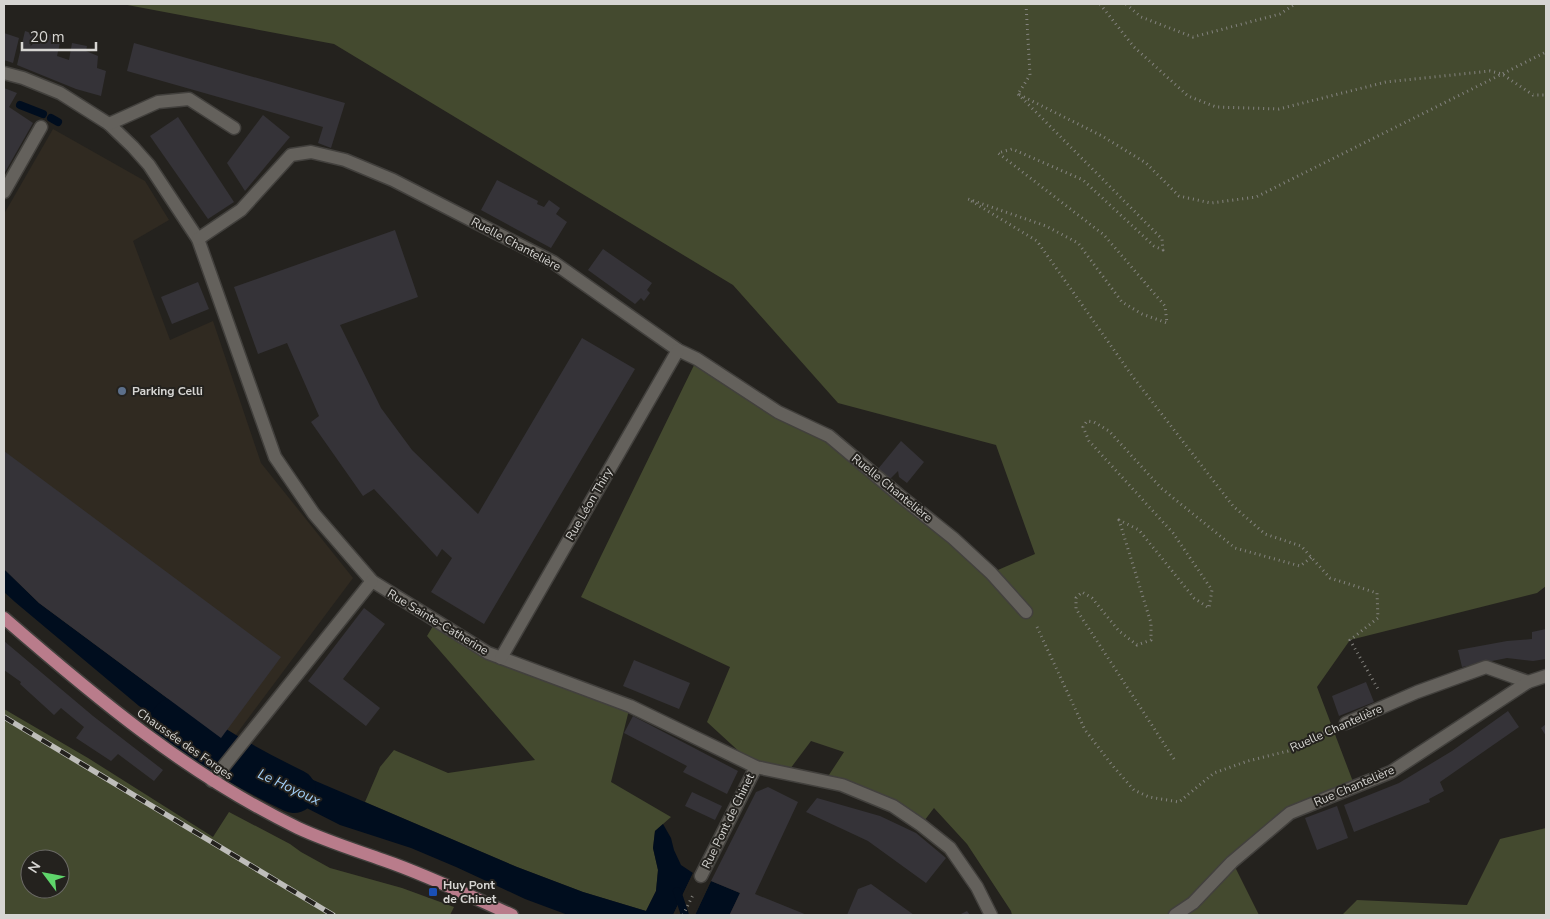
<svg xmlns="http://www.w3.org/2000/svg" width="1550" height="919" font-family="'Nunito Sans',sans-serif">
<rect width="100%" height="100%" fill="#24221e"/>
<polygon fill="#302a21" points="53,129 145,181 169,220 133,241 170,340 213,321 261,463 353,578 229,744 39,603 4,569 4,214"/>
<g fill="#444a2f" fill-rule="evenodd">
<polygon points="122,4 1546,4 1546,586 1537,593 1350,640 1317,687 1355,787 1289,813 1232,861 1259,915 1012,915 1011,911 967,844 934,808 921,825 825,781 844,752 811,741 787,773 756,767 707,722 730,667 581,597 697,359 829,436 991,573 1035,554 996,445 838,403 733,285 334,44"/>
<polygon points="436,621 488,653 630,706 611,782 671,817 655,831 653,848 658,870 656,891 646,911 583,892 517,867 365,802 380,767 394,750 448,773 535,760 427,636"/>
<path d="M4,709L88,758L213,837L229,812L290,844L301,852L330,868L402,888L454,907L450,915H4ZM30,859H60V889H30Z"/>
<polygon points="1546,828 1546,915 1342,915 1357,900 1467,905 1500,839"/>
</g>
<g fill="#000d1e">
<polygon points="4,569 39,603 229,744 217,761 139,706 15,602 4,592"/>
<polygon points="250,753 517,867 583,892 646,911 656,891 658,870 653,848 655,831 663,824 671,838 674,850 681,865 693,873 673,915 568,915 525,899 456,867 411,848 340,825 234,771"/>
<polygon points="711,881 740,893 730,914 732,915 695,915"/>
</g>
<g fill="#24221e">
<polygon points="693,873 695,874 676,915 673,915"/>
<polygon points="709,880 711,881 695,915 693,915"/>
</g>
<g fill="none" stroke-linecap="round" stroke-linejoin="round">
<g stroke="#000d1e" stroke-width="8">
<polyline points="20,105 43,114"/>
<polyline points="51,118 58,122"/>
<polyline points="677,891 685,915"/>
</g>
<path stroke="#000d1e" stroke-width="44" d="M173,720C211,748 251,770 294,791"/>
</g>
<g fill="#353338">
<polygon points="25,31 44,37 46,33 61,38 57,56 69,60 72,43 87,46 86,51 98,56 97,68 106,71 101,96 76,89 17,65"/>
<polygon points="4,33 19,38 13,63 4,60"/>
<polygon points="134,43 345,103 331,148 318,143 323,127 127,71"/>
<polygon points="4,88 17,93 9,107 33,123 4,174"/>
<polygon points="263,115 290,137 245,191 227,163"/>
<polygon points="178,117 234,202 208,219 150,136"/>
<polygon points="497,180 538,201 537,204 544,207 549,200 560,208 556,214 567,222 551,248 481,210"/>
<polygon points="395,230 418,297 340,325 381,408 412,450 478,514 582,338 635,369 484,624 431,592 452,558 442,549 437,557 374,489 363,496 311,422 319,416 287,343 258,354 234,287"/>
<polygon points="603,249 652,283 647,290 650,293 644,301 641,298 635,304 588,270"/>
<polygon points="198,282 209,309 172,324 161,297"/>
<polygon points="901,441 924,462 907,483 899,477 898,471 890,479 878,469"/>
<polygon points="4,451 281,657 221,738 39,603 4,569"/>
<polygon points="364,608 385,624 343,679 380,708 366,726 308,681"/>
<polygon points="1546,629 1546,659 1533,661 1507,658 1462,667 1458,650 1507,641 1532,639 1532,632"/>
<polygon points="4,641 93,716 163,770 154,781 118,754 111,761 76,738 84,727 61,708 54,715 20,684 21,682 4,670"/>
<polygon points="634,660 690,683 679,709 623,686"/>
<polygon points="1366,682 1374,702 1339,716 1332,696"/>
<polygon points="1508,711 1519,727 1440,782 1444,791 1429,799 1430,802 1354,832 1344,805 1399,783 1452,751"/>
<polygon points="633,716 738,771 727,794 683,772 687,766 624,733"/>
<polygon points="1546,724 1546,736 1541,728"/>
<polygon points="768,787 798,802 755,894 807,915 732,915 730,914 740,893 711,881 756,792"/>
<polygon points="692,792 722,806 715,820 685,806"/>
<polygon points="817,798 880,816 916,833 946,858 926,883 868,841 806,812"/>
<polygon points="1337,806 1348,838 1317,850 1305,818"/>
<polygon points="871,884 914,915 847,915 858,889"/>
<polygon points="967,911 970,915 959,915"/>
</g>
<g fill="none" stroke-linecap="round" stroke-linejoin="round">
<g stroke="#42403d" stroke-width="15">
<g id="minor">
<polyline points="4,73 23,78 60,93 109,124 133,147 149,165 198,239 275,457 314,514 372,581 488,653 630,706 756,767 842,785 893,806 921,825 950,848 977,887 991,915"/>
<polyline points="109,124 158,102 189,99 234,128"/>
<polyline points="4,192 41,127"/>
<polyline points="198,239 241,210 291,155 311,152 345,160 393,180 553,262 678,350 697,359 778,412 829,436 899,495 953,538 991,573 1026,612"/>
<polyline points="501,658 678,350"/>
<polyline points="1346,723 1417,692 1486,667 1528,682"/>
<polyline points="212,781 372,581"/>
<polyline points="701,876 756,767"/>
<polyline points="1175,915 1193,903 1232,862 1290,813 1391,772 1528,682 1546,676"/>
</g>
</g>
<g stroke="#42403d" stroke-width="15">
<path id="major" d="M4,618C95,697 188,775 298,828C326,841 355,850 383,860C427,875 470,896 512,915"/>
</g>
<g stroke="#84837f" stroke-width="3" stroke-dasharray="1 4" stroke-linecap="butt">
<polyline points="1026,4 1030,75 1018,94 1102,136 1146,163 1179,196 1211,203 1256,197 1546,52"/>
<polyline points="1100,4 1134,47 1188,96 1216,107 1279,109 1386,82 1490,71 1502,74 1533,95 1546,95"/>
<polyline points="1126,4 1141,17 1193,37 1280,14 1295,4"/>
<polyline points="1018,94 1162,239 1163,250 1154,246 1083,180 1012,149 998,153 1104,235 1165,306 1167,323 1142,314 1122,302 1078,243 1046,226 968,199 1037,241 1133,377 1233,506 1265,534 1301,546 1330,578 1377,593 1378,618 1350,640 1378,689"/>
<polyline points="1037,627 1085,730 1112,765 1134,790 1149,797 1179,802 1214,773 1248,761 1288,751 1331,729"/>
<polyline points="1174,759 1076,609 1076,598 1082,592 1092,598 1119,631 1137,645 1151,640 1151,623 1119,520 1139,530 1194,598 1209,608 1212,590 1173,533 1089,441 1083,427 1087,421 1094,422 1109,431 1161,488 1235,548 1300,566 1312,557"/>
<polyline points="683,915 694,893"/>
</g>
<use href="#minor" stroke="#64615c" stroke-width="12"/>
<use href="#major" stroke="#b97c8b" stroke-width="12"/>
<g stroke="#bebdba" stroke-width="5.5">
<polyline id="rail" points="4,717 333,915"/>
</g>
<use href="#rail" stroke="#24221e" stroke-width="4" stroke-dasharray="11" stroke-linecap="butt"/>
</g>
<circle fill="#5c6f8a" stroke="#24221e" stroke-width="2" cx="122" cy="391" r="5"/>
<rect fill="#1a4fb4" stroke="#24221e" stroke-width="2" x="428" y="887" width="10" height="10" rx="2.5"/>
<g text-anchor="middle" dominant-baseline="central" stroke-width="4" stroke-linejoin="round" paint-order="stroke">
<g font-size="12" fill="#d6d5d2" stroke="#24221e">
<text transform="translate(516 244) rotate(28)">Ruelle Chantelière</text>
<text transform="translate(892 488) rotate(39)">Ruelle Chantelière</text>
<text transform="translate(589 504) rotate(-60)">Rue Léon Thiry</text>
<text transform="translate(438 622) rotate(31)">Rue Sainte-Catherine</text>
<text transform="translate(1336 728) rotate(-24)">Ruelle Chantelière</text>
<text transform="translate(185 744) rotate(35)">Chaussée des Forges</text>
<text transform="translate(1354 786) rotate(-23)">Rue Chantelière</text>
<text transform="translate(728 821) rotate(-64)">Rue Pont de Chinet</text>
</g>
<g font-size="12" font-weight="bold" fill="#d6d5d2" stroke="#24221e" text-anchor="start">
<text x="132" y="391">Parking Celli</text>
<text x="443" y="885">Huy Pont<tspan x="443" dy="14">de Chinet</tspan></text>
</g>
<g font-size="14" font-style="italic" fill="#a3d0f9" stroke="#24221e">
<text transform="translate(289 787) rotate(25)">Le Hoyoux</text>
</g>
</g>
<rect width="1550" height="919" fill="none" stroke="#d6d5d2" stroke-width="10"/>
<g transform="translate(45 874) rotate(302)"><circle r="24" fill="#24221e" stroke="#6b6a66"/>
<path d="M0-4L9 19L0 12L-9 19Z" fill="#5fd56b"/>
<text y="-8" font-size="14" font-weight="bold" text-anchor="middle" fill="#d6d5d2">N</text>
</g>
<path d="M22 42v8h74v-8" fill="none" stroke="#d6d5d2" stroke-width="2.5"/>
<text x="30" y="42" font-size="15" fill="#d6d5d2" stroke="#24221e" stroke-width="4" paint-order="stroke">20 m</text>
</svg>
